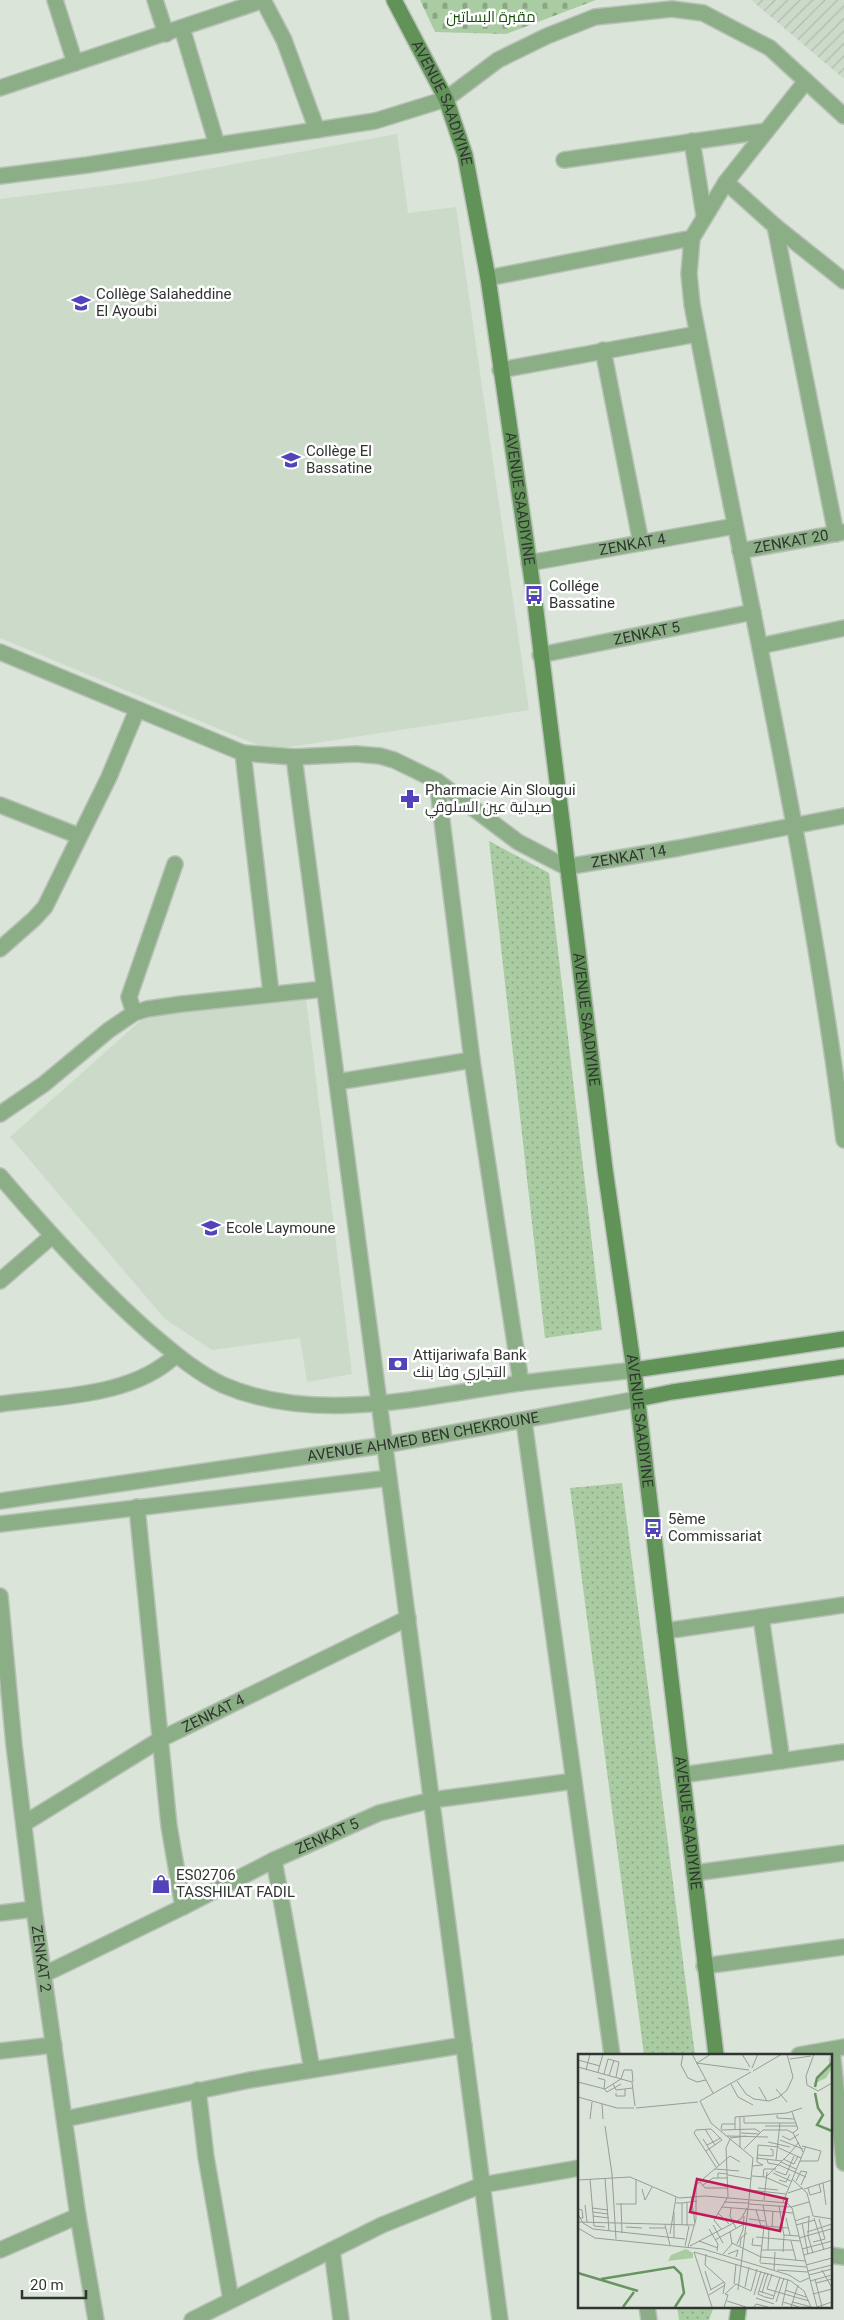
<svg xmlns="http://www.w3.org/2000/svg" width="844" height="2320" font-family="Roboto,Cairo,sans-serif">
<defs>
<pattern id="industrial-furrows" width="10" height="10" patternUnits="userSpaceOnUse" patternTransform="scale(1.25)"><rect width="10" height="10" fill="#ccdbc9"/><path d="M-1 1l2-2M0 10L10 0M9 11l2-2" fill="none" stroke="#b0bdad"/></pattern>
<pattern id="grass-dots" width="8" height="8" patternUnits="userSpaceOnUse" patternTransform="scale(1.25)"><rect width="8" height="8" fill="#aacca3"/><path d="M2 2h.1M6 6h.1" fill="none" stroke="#8ba685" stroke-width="1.8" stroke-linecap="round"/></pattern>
<pattern id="cemetery-stones" width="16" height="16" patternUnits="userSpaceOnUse" patternTransform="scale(1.25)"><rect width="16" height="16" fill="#aacca3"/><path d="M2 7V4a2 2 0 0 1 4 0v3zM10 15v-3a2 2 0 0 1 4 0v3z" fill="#8ba685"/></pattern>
</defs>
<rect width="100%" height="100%" fill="#dae4d8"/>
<g fill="#ccdbc9">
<polygon points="397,134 408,213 456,207 529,710 270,750 0,638 0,199 143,181"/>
<polygon points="306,998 352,1374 307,1382 300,1338 212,1350 165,1319 10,1137 148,1014"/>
</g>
<polygon fill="url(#industrial-furrows)" points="751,0 844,0 844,79"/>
<g fill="url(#grass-dots)">
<polygon points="489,841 549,873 602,1330 545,1338"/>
<polygon points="622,1483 695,2055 644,2055 570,1488"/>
<polygon points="677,2306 714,2306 709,2320 679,2320"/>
</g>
<polygon fill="url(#cemetery-stones)" points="420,0 596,0 506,34 435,32"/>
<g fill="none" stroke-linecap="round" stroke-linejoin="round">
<g stroke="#b8c1b7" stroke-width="18">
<g id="street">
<polyline points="55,0 75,63"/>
<polyline points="155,0 166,34"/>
<polyline points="263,0 284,40 317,130"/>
<polyline points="182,28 217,145"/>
<path d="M806,81L726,182L692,238L689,274L692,304C744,582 809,859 844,1140"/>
<polyline points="0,88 264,0"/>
<polyline points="692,141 704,215"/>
<polyline points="564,160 766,131"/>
<polyline points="0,176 87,165 375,121 446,99 498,60 547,36 595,17 672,9 703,13 770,48 844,116"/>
<polyline points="726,182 775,226 844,281"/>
<polyline points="775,226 836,534"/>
<polyline points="488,278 692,238"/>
<polyline points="603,350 641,543"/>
<polyline points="500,370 697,334"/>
<path id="s1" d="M740,551L844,532"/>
<path id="s2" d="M529,563L735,526"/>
<polyline points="760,646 844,628"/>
<path id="s3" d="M0,652L243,753L294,757L356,754L380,756L394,760L437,781L518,842L566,867L679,848L844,816"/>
<path id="s4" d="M540,655L753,612"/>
<polyline points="243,753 271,993"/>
<polyline points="294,757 500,2320"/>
<polyline points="437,781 472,1060 521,1383"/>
<polyline points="0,805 79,836"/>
<polyline points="0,949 34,919 45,907 109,777 137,710"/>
<polyline points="134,1013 129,997 175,864"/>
<polyline points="337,1082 472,1060"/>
<polyline points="0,1114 44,1084 109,1030 134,1013 147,1009 182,1004 324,989"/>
<path d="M0,1176C47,1231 95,1284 149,1332C172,1351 195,1372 223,1385C311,1423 415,1399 506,1385C549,1379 591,1375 634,1370"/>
<polyline points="0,1281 52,1236"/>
<path d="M0,1404C58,1396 132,1397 176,1355"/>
<polyline points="524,1421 612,2055"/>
<path id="s5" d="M0,1501L385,1445L638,1399"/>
<polyline points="137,1507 169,1826 183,1907"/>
<polyline points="0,1524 389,1478"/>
<path id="s6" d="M0,1596L14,1745L34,1909L78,2216L96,2320"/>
<polyline points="761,1617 782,1761"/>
<polyline points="665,1631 844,1605"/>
<polyline points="682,1775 844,1752"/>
<path id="s7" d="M25,1823L161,1739L408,1618"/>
<polyline points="274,1860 312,2069"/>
<polyline points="694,1873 844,1853"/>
<polyline points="0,1913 34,1909"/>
<polyline points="704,1966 844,1947"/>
<path id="s8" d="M45,1974L183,1907L274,1860L379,1813L432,1800L574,1781"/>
<polyline points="832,2050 844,2163"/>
<polyline points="0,2051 54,2045"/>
<polyline points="799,2055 844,2047"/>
<polyline points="198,2090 206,2157 231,2300"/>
<polyline points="65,2119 250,2080 464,2045"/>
<polyline points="0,2250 78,2216"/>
<polyline points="332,2250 341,2320"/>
<polyline points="830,2255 844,2257"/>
<polyline points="647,2306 649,2320"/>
<polyline points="192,2320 382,2225 482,2185 579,2168"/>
</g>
</g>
<g stroke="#b8c1b7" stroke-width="18">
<g id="secondary">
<path id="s9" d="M394,0L446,99L465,155L488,278L534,595L605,1169L634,1370L716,2055"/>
<polyline points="634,1370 844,1339"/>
<polyline points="638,1399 672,1392 844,1367"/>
<polyline points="737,2320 739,2306"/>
</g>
</g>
<use href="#street" stroke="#8cae86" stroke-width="15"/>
<use href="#secondary" stroke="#619359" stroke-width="15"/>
</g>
<defs>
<g id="school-bare" transform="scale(1.5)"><path d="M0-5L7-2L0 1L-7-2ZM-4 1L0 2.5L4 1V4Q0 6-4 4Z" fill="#5343ba" stroke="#fff" stroke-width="2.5" paint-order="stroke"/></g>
<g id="bus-bare" transform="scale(1.5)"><path d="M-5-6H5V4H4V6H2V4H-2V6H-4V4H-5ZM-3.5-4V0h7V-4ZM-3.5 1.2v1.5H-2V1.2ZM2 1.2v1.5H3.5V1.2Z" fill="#5343ba" stroke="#fff" stroke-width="2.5" paint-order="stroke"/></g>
<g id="pharmacy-bare" transform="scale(1.5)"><path d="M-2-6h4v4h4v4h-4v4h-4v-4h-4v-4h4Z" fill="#5343ba" stroke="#fff" stroke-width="2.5" paint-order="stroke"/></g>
<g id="bank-bare" transform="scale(1.5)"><path d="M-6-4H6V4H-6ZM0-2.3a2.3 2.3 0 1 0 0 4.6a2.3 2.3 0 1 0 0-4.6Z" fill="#5343ba" stroke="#fff" stroke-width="2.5" paint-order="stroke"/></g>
<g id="shop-bare" transform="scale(1.5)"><path d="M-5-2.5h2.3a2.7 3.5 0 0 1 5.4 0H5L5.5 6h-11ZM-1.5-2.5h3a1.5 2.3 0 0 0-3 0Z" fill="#5343ba" stroke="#fff" stroke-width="2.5" paint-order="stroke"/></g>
</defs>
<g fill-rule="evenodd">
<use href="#school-bare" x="81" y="303"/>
<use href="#school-bare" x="291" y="460"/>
<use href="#bus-bare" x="534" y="595"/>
<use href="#pharmacy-bare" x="410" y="799"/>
<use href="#school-bare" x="211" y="1228"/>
<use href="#bank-bare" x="398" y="1364"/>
<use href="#bus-bare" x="653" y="1528"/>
<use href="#shop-bare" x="161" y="1884"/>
</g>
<g text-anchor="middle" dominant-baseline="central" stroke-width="5" stroke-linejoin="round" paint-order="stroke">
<g font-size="15" fill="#145107" stroke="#fff">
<text x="491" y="17">مقبرة البساتين</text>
</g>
<g font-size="15" fill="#313531" stroke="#fff">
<text stroke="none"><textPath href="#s9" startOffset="114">AVENUE SAADIYINE</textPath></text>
<text stroke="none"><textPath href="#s9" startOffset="519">AVENUE SAADIYINE</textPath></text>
<text stroke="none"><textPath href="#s1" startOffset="52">ZENKAT 20</textPath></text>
<text stroke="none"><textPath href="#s2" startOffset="105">ZENKAT 4</textPath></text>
<text stroke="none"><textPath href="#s4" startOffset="109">ZENKAT 5</textPath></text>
<text stroke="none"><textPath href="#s3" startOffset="682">ZENKAT 14</textPath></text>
<text stroke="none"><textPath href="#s9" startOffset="1044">AVENUE SAADIYINE</textPath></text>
<text stroke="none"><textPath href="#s9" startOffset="1449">AVENUE SAADIYINE</textPath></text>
<text stroke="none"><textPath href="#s5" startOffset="428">AVENUE AHMED BEN CHEKROUNE</textPath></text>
<text stroke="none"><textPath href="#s7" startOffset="218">ZENKAT 4</textPath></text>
<text stroke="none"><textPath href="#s9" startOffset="1854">AVENUE SAADIYINE</textPath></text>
<text stroke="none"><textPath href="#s8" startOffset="314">ZENKAT 5</textPath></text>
<text stroke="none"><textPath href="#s6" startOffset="365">ZENKAT 2</textPath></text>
</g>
<g font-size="15" fill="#313531" stroke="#fff" text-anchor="start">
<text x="96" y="294">Collège Salaheddine<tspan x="96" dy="17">El Ayoubi</tspan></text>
<text x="306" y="451">Collège El<tspan x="306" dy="17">Bassatine</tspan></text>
<text x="549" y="586">Collége<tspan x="549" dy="17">Bassatine</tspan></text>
<text x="425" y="790">Pharmacie Ain Slougui<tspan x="425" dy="17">صيدلية عين السلوقي</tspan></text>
<text x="226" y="1228">Ecole Laymoune</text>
<text x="413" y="1355">Attijariwafa Bank<tspan x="413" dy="17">التجاري وفا بنك</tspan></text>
<text x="668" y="1519">5ème<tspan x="668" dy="17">Commissariat</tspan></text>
<text x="176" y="1875">ES02706<tspan x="176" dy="17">TASSHILAT FADIL</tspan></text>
</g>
</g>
<g transform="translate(578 2054)">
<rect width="254" height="254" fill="#dae4d8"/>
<path d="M108,195L115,199V204L90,207L93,201Z" fill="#aacca3"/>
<path d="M251,0L254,14L248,24L235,30L251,10Z" fill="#aacca3"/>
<path fill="none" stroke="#689461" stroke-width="2.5" d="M237,33L239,24L254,9M237,39L240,54L245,61L239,71L254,77M0,219L60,237M23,225L96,213L103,220L106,239L97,253M45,253L56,238"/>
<path fill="none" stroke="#969e95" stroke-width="1" d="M105,0L103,11L110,24L119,28L128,26M114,0L135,39M164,0L172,13M236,0L228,22L229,31L240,37L254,29M212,5L233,2M0,6L22,12M118,9L171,16M119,9L133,0M0,13L54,28L57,52M174,14L180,0M8,16L12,0M175,17L204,0M20,18L25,0M26,20L30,5L41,8L38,23M31,22L36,6M20,24L27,26L26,35M159,27L168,40L176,45L191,47L201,43L209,36L215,23L209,0M0,28L27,35L43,25L46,16H54L55,28M35,30L38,36L55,34M153,30L160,43L175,51M181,33L189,47M26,35L29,38L43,30M198,35L209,48M38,39V42H47V35M0,43L39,54H56M24,50L25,65M58,54L120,48M214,58L220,75L215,79M199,61V64L216,65M166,63V69H218M12,65L14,48M27,72L34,120M187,72H219M127,75L137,91M143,75L144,70H157M143,76L177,75L182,78M157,76V63L209,59L224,54M163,79L181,80M149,82L190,83M204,82L212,86L221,80M152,84L168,82M125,85L141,111M202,86L225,95M190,88L212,93M129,91L143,84M162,93V62M201,94L212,99L221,88M166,95L185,76H209L215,79L225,98M128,97L144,86L133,75L118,76L116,79L138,113M179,101L195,102V96L192,95M178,104L204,107M189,105L190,109L201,111M205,105L216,110L220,102M198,106L202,69M222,107H240L243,97L224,92M203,108L218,115M201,111L228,123M174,112L185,111L179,108L180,91L201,93M137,115L161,117M197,117L208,121L216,102M195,119L213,127M34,120L38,185M150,121L173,125M174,122L187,123L210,133M185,123L186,115H198M188,123L212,99L223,104M27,124L31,177M140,124V119L150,120M12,125L16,172L27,173M214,125L229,139L235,162L254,165M0,126L52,123L101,144L127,142L209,149L214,154L239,253M201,126L208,128L212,120M218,127L223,117L229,118L223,131M122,128L127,134H150M245,129L248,151M125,131L135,124H150M180,134L200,136M230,134L232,141L243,138L241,130M64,135L67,146L74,133M226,135L254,126M172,136L208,140M210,139L225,134M113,143L117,169M171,145L175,104L133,69L122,47L173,18M186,146L189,118M146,148L170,149M205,148L228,92M98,149H104V171M104,149L119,147M109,149V172M38,150H43L44,179M42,150H58V125M171,150L213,153L231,148M7,151L9,168M185,151L189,173M201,152L206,182L205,198M144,153L215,159M14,154L30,156M153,154L152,162L158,174M0,155L4,156L5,164H1M178,156L183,172M15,158L30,160M140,159L151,170M0,160L5,169L15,175L107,185M15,162L31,164M231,163L230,182L235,199M208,164L212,181M236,164L246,196M171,165L187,167M217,167L232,162M0,168L116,171M224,169L230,200M87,171L92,191M135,171L145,189M218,171L237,166M48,173L64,174M194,173L195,157M0,174L17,184L125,195L211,221L222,228L231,224M71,174H87M131,175L140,190L139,197M143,175L136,166L150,143L148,94L152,85M229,178L254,170M92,180L98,143M206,181L221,182M178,183L222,187M96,184V158M175,184L174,191L184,192M221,184L253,175M137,186L166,170L210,174M121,187L140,194M213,187L218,206M235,188L247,185L241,165M154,189L183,203L227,207M159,190L165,176L166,162M107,192L111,172M112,192L163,165L169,154M162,192L163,184L169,179M110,193L118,165V131L152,102L162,108M224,195L254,187M183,196H216M190,196L191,173M128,200L127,211L147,229L145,240M145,200L154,190L152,178M150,200L160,196L158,203M226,201L254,193M182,208L186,173M182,209L228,213M228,211L254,204M196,216L197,198M199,216L230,218M244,216L254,234M127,217L133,236M230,217L254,211M187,218L180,240L187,243L195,245L202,223M231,221L254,215M237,225L244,253M232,227L254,221M238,229L254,225M156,230L158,210M167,233L171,213M189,235L231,247M189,235L194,220M132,236L146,228M160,236L171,146M207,236L228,243M181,237L196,242M184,239L190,219M147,240L158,230L173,237L179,215M235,240L254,235M131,241L147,231M176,241L183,217M178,244L196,250M149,247L168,253M198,248L206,224M205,248L221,253M215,248L233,253M204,252L210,225M134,253L116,198L213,227L226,237L233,253M146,253L150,241L147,240M176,253L178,250L190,253M213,253L220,231M239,253L254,248"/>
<path fill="#c2185b" fill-opacity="0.15" stroke="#c2185b" stroke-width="2.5" d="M119,125L209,145L202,177L112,158Z"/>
<rect width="254" height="254" fill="none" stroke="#313531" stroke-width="2.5"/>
</g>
<path d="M22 2290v8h64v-8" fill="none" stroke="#313531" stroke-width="2.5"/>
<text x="30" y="2290" font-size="15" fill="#313531" stroke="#ffffff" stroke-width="4" paint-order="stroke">20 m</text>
</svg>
